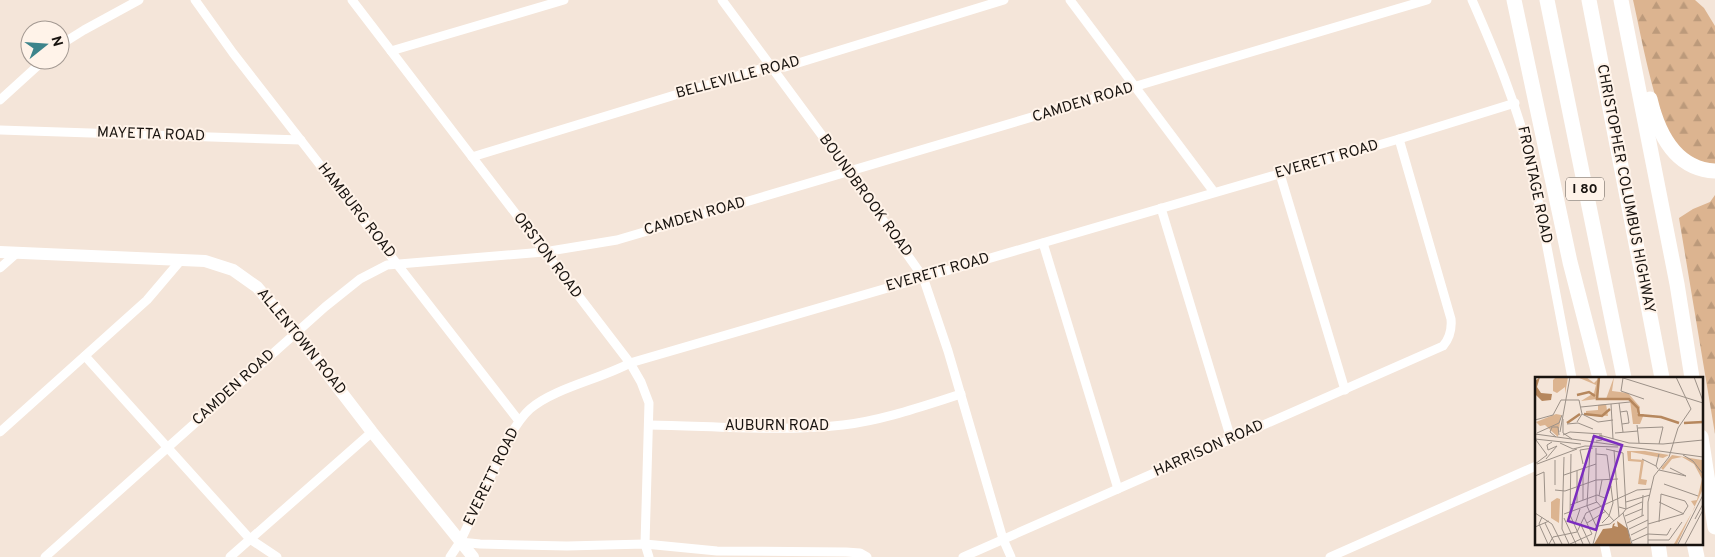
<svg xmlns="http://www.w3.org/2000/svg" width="1715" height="557" font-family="Overpass,sans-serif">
<defs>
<pattern id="forest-firs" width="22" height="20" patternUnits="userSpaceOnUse" patternTransform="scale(1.25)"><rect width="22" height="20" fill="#dcb490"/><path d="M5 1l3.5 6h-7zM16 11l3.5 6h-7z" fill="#bc9a7b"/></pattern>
</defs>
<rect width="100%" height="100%" fill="#f4e5d9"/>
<g fill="url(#forest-firs)">
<path d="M1633,0H1695L1704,8L1715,26V165C1701,163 1691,160 1680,150C1657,128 1641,34 1633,0Z"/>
<polygon points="1715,195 1715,434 1679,218 1693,209 1710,202"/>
</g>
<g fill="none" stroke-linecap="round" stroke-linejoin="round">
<g stroke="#fff" stroke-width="9">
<polyline points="195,0 233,53 519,421"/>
<polyline points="352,0 630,363 641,382 649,403 645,544 649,557"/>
<polyline points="722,0 849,172 923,277 948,351 1003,539 1011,557"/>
<polyline points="1070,0 1214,192"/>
<path d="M1472,0C1495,52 1516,103 1530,158L1572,378"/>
<polyline points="60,45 84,30 139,0"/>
<polyline points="391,51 564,0"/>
<polyline points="0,100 44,60"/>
<polyline points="0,130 301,140"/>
<polyline points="472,157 760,69 785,67 1004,0"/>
<polyline points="1280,174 1345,390"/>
<polyline points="1161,208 1231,439"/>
<polyline points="1043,243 1118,489"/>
<polyline points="0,268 17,253"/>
<polyline points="85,356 250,539 277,557"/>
<path d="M649,425C713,426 781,432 843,425C884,420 923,406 961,394"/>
<polyline points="0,432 147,300 181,260"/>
<polyline points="460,542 480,544 567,546 645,544 717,551 846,552 860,553 867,557"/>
<polyline points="1604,543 1607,557"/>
<polyline points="45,557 325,307 360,279 387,265 544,252 617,240 1427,0"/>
<polyline points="230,557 372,432"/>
<path d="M450,557L460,542L509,437C515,427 521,417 530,409C554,388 601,379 630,363L1399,139L1515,103"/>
<path d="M963,557L1443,346C1450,338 1452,330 1451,319L1399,139"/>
<polyline points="1330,557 1536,466"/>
</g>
<polyline stroke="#fff" stroke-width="12" points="0,252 205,261 233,270 257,287 296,333 372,432 473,557"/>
<g stroke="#fff" stroke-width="15">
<polyline points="1514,0 1570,262 1600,378"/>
<polyline points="1547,0 1624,378"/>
<polyline points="1589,0 1662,378"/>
<polyline points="1621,0 1677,284 1692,378"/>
<path d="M1650,99C1658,133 1675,169 1715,171"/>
<polyline points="1701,437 1715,527"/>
<polyline points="1658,543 1660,557"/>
<polyline points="1694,543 1697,557"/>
</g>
</g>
<g text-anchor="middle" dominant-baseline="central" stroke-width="4" stroke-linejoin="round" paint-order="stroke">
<rect fill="#fff3e9" stroke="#5d5650" stroke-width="1" x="1566" y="177.5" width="38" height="23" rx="4"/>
<g font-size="14" font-weight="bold" fill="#18130f">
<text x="1585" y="189">I 80</text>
</g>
<g font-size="15" fill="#18130f" stroke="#fff3e9">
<text transform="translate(738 78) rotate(-15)">BELLEVILLE ROAD</text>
<text transform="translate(1083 103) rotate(-17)">CAMDEN ROAD</text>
<text transform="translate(151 135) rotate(2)">MAYETTA ROAD</text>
<text transform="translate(1327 160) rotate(-16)">EVERETT ROAD</text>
<text transform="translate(1534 185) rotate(78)">FRONTAGE ROAD</text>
<text transform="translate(1625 189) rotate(79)">CHRISTOPHER COLUMBUS HIGHWAY</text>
<text transform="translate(865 196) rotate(54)">BOUNDBROOK ROAD</text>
<text transform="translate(356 211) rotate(52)">HAMBURG ROAD</text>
<text transform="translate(695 217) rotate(-16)">CAMDEN ROAD</text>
<text transform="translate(547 256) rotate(53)">ORSTON ROAD</text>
<text transform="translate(938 273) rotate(-16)">EVERETT ROAD</text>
<text transform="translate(301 342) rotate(51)">ALLENTOWN ROAD</text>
<text transform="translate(234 388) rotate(-42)">CAMDEN ROAD</text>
<text x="777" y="426">AUBURN ROAD</text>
<text transform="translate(1209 449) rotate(-24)">HARRISON ROAD</text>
<text transform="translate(492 477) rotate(-64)">EVERETT ROAD</text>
</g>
</g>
<g transform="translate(1535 377)">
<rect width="168" height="168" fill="#f4e5d9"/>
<path d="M21,37L26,38L23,60L10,48L5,49L1,45Z" fill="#dcb490"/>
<path d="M21,0H33L30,17V10L22,16L18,14V3ZM42,0H51L59,6L65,0L62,22L46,24L59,16L61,8ZM79,0L77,14L93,16L105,30L102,37H109L105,47H98L95,23L71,22ZM92,74H110L134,78L128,81L96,75V82L109,83L106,102L112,103L111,108L103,107L106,85L93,84ZM137,78L167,83V114L142,167H139L160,130L156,124L162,123L167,102L159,87L147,80L137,82L128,93L126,91Z" fill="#dcb490"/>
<path d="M71,27L73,39L51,37V34L63,33V28ZM22,121L25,122L24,146L16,141V125Z" fill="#dcb490"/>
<path d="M5,0L2,10L6,16L17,17L16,23L7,24L0,17V4ZM82,144L93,152L96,167H59L68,152L77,151L78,147L80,146L79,149L83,150Z" fill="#b6875d"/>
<path fill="none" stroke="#b6875d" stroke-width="2.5" d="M64,0L62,22H94L103,31L104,38L126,40L144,46M42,18L54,15L60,19M49,37L67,39L75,32M32,46L45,37M149,46L168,45"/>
<path fill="none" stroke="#9c9188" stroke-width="1" d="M85,0L168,26M159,0L168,24M88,1L86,14L109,22M84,26L88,55M76,27L78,62M46,30L95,25M85,35L92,34L93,39L94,46L87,47M47,37L63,45L78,43M28,42V56L37,62M0,43L18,38L26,23H44L47,37L42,45M32,47L43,46L58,52M102,48L104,66M103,51L128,50L124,67M25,55L35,0M2,56L24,46L27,38M80,56L103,54M0,57L168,80M28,58L35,55L67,57M64,58L94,66L128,67L168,63M21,60L15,55L17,50H23L24,58M57,60L67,59V63L61,64M0,62L46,67M17,65L12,68L13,73L22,69M25,66L38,72L50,69L83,70M61,71V124L79,144M55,72L52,129L62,151M71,72L88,76L91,132L88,136M79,73L84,140M36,77L35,138L48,167M61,77L72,78L78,126L74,139L67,146M148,78L158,84L168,97M29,80L27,152L34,167M11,82L22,69M107,82L121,89M0,87L12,78L1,63M2,87L42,72M48,87L45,73L58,71M123,92L121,89L124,77M124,93L151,99L135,91M29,98L61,87M0,99L9,95L10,125M129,107L163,119M20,108V83M20,113L30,114L61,103L83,102M64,119L67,103M48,123V92M91,125L115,118M124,125L149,137M42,126V94M35,128L62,118L70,121M67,130L76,109M84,130L91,132L107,125M0,136L17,147L27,167M29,137L62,125M90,139L107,132M107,139L108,118M7,140L4,147L13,167M49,140L57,157M29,141L41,167M160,142L168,127M124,145L126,117L150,124M10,146L20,167M52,146L71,134M92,146L109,138M40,147L45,132M113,147L148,137L153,129L150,124M46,148L55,167M0,150L14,144M94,152L113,143M113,157L132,158L136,151M96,158L112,150M113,163H134L147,145M97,164L113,157M14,167L18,160L42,155L51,136L102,113L116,112M35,167L57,157M58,167L63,149L75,147L88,136L97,167M113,167V125L119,99L134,80L143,51L156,32L141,0M143,167L168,118M150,167L168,133"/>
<path fill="#7b2cbf" fill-opacity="0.15" stroke="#7b2cbf" stroke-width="2.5" d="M59,59L87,68L61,153L33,144Z"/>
<rect width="168" height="168" fill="none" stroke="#18130f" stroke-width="2.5"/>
</g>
<g transform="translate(45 45) rotate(73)"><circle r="24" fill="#fff3e9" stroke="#a39992"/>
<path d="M0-4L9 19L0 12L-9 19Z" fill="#3d848b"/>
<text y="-8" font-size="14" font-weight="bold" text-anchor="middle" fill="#18130f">N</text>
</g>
</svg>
